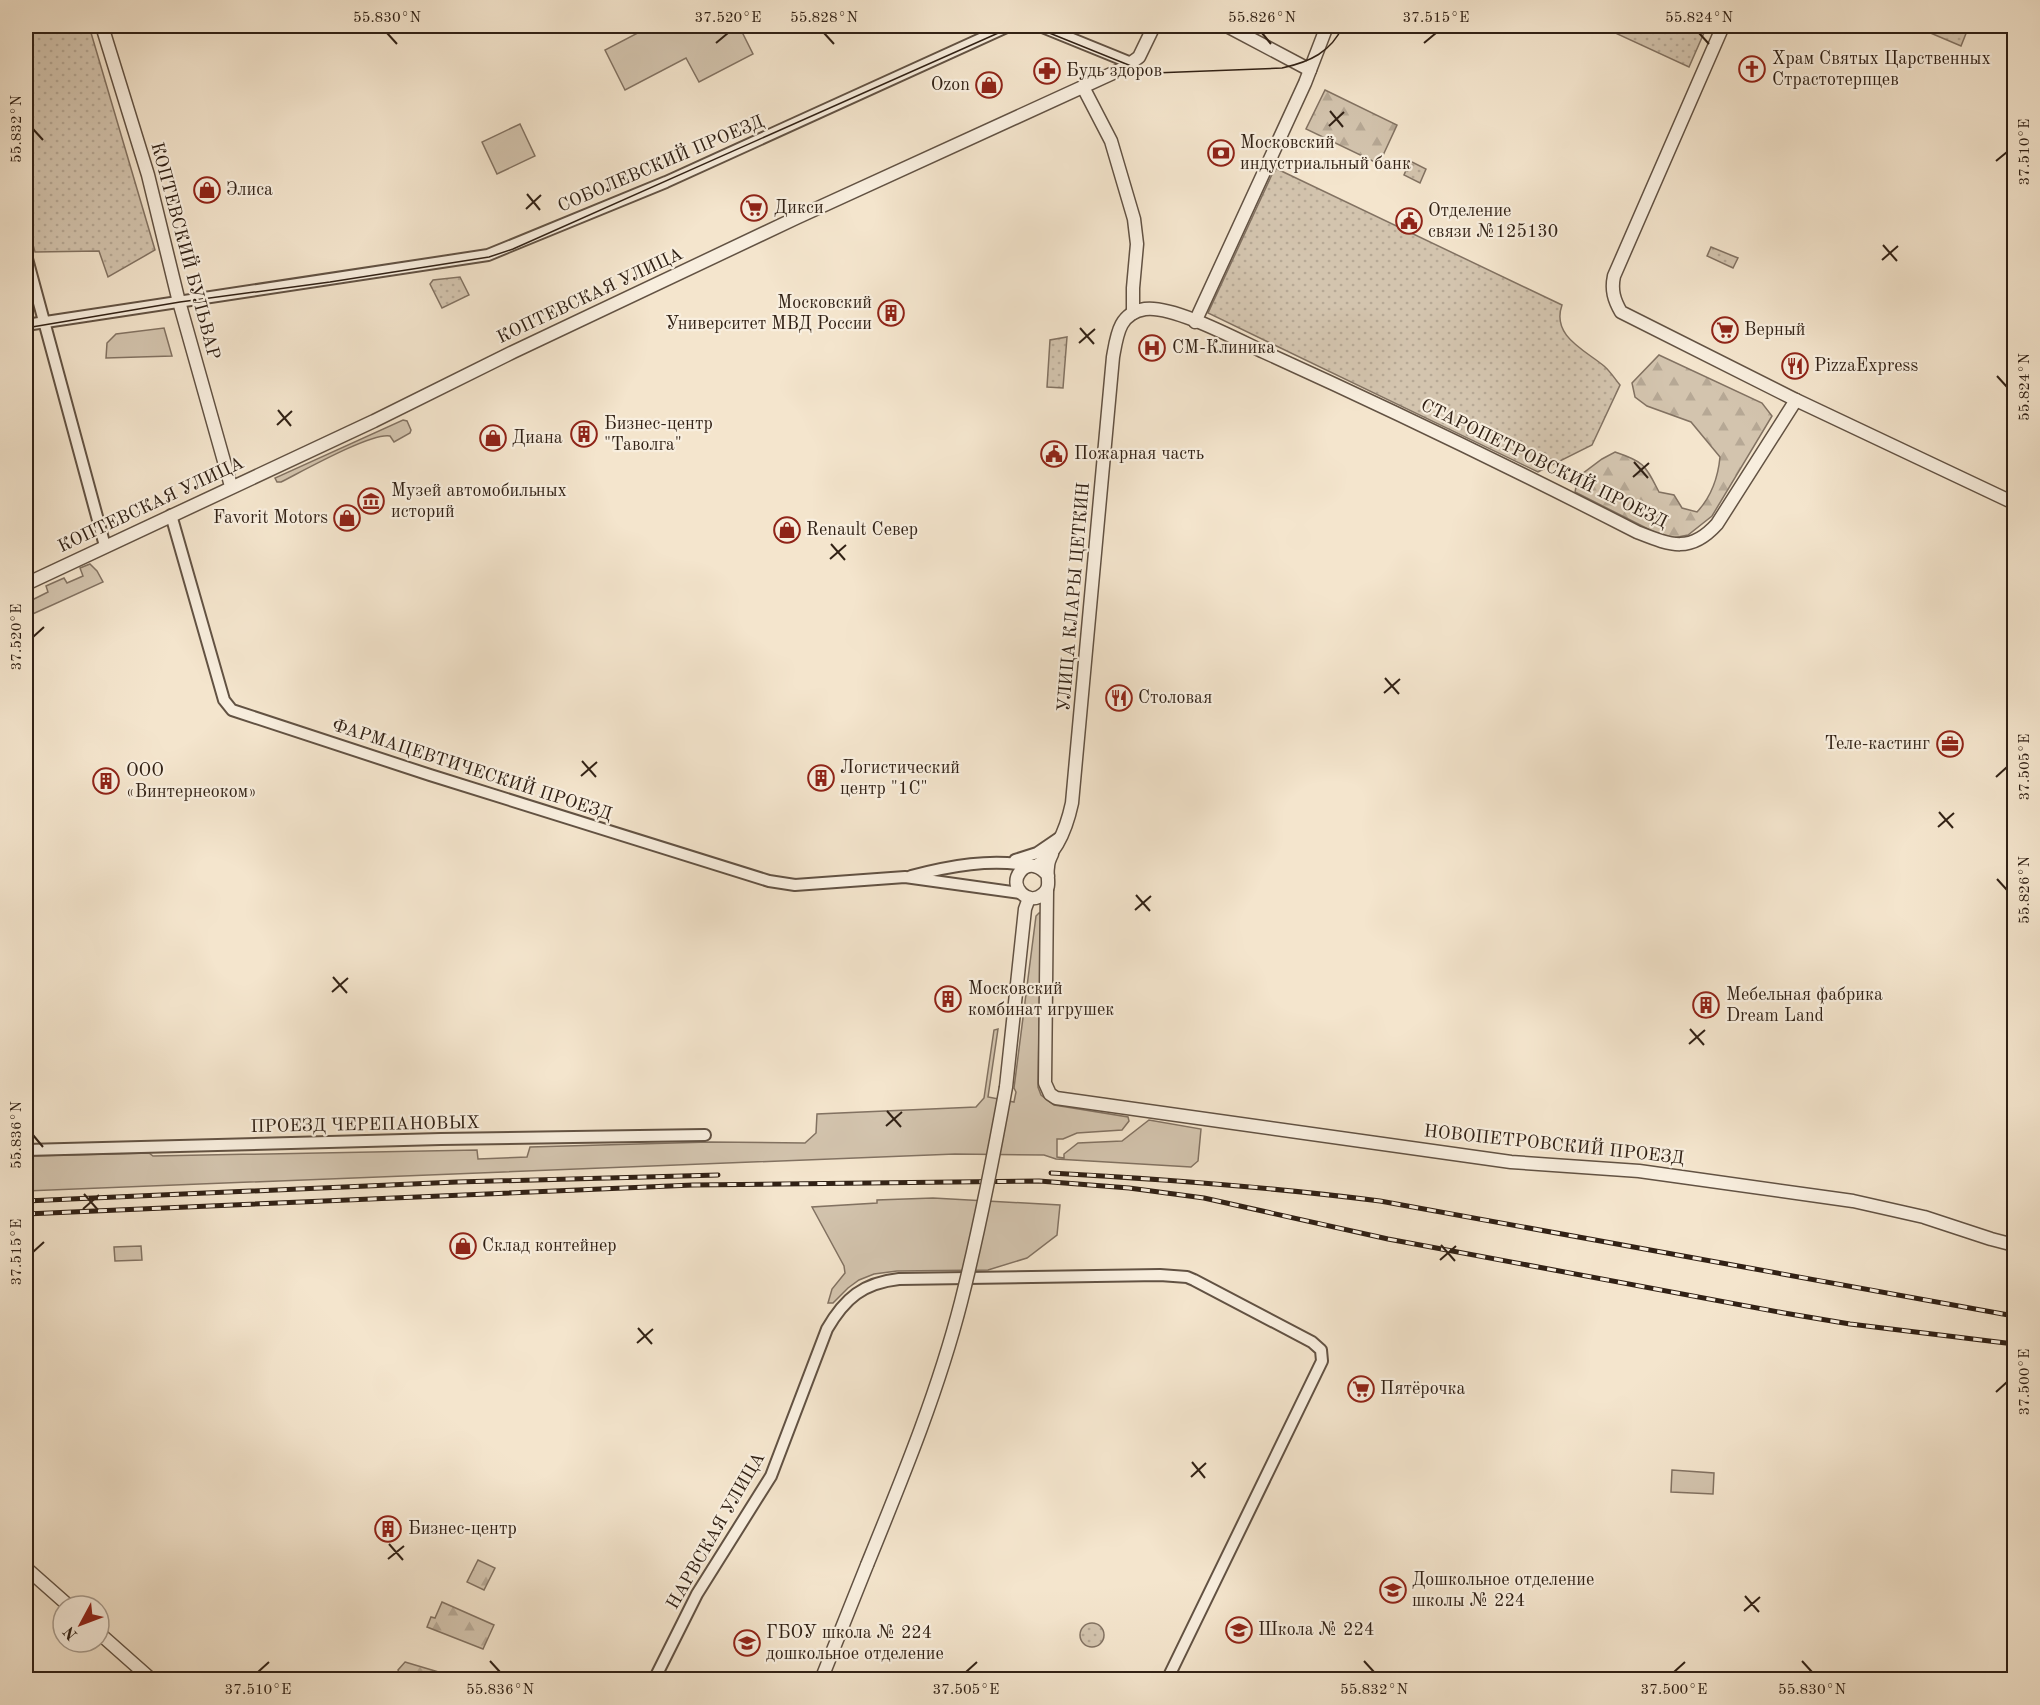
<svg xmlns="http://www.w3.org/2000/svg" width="2040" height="1705" font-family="'Old Standard TT',serif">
<defs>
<pattern id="forest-firs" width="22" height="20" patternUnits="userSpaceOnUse" patternTransform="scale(1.5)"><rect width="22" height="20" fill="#d3c4ae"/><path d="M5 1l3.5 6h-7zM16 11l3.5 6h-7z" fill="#b6a895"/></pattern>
<pattern id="park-dots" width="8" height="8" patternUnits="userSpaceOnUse" patternTransform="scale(1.5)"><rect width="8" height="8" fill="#d3c4ae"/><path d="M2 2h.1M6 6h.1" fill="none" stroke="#b6a895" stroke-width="1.8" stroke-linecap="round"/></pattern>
</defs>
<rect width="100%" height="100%" fill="#f4e5cd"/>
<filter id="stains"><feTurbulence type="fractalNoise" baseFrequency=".00333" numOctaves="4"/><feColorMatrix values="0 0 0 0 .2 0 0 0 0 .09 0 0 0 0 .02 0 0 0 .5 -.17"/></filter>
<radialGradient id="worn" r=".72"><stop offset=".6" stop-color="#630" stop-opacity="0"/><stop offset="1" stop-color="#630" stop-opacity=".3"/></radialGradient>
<g fill="#d3c4ae" stroke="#827262" stroke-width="1.5">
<polygon points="651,26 739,26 753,54 699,82 686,58 625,90 605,50"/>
<polygon points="520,124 535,156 497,174 482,142"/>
<polygon points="164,328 172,356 106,358 107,343 116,334"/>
<path d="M403,420L407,421L411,430L410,433L394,442L390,436C372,432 301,472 281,482H277L275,478Z"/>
<polygon points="90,564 97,571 103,582 26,617 26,603 48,592 46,586 64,578 67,583 83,576 80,568"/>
<polygon points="1039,913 1041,913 1038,1087 1041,1095 1054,1105 1128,1117 1129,1121 1122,1130 1077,1133 1063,1139 1057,1139 1057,1157 1064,1158 1064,1154 1078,1143 1122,1141 1149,1120 1201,1129 1198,1161 1191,1167 1056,1159 1044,1155 955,1154 26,1191 26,1156 149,1153 153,1156 477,1150 478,1159 527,1157 530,1147 710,1142 805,1143 816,1133 817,1114 976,1107 984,1098 994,1030 998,1029 988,1097 1014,1102 1016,1092 1014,1088 1036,916"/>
<polygon points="933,1198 1060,1205 1057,1235 1027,1258 988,1270 897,1271 874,1274 859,1280 848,1288 833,1303 828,1303 832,1289 845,1273 844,1266 812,1207 877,1203 877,1200"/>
<polygon points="141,1246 142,1260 115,1261 114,1247"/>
<polygon points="1672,1470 1714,1473 1713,1494 1671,1492"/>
</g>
<g fill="url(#forest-firs)" stroke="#827262" stroke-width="1.5">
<polygon points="1325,90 1397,125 1379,164 1306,129"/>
<path d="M1659,355L1762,403L1772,416L1712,516L1688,535L1673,538L1658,534L1575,492L1578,477L1602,459L1615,452C1645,462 1645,465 1659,492L1674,495L1682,508L1697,512C1711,497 1718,478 1720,457L1691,422L1647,406L1635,397L1632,383Z"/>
<polygon points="478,1560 495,1568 484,1590 467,1582"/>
<polygon points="442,1602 494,1625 483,1649 427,1627 431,1617 435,1618"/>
<polygon points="405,1662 462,1679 401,1679 398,1670"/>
</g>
<g fill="url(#park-dots)" stroke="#827262" stroke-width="1.5">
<polygon points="26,26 89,26 155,250 108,277 99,251 35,252 26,220"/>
<polygon points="1616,26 1707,26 1689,67 1613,32"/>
<polygon points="1914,26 1969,26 1961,46"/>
<polygon points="1410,161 1426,169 1420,183 1404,175"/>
<path d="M1275,168L1562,305C1551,336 1585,350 1604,366C1610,371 1615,379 1620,385L1592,445L1538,472L1208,313Z"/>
<polygon points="1711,247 1738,258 1733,268 1707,256"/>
<polygon points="460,277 469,295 442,308 430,284 433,280"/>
<polygon points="1067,337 1063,388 1047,387 1050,340"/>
<circle cx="1092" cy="1635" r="12"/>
</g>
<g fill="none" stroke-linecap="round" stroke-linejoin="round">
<g stroke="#625243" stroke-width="14">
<g id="minor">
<polyline points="1040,26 1131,63"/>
<polyline points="26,255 105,546"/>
<polyline points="26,325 488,255 666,182 1009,26"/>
<polyline points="171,515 224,700 232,710 430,775 769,881 795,885 905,877 1020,893"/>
<polyline points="1015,860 1037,853 1059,838"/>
<path d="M911,876C950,866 991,858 1031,866"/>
<polyline points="26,1150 441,1139 705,1135"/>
<path d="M654,1680L697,1594L771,1476L827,1329C845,1298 863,1283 899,1279L1160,1275L1187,1277L1194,1280L1312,1342L1321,1350L1322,1361L1167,1680"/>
</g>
</g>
<g stroke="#625243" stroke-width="15">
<g id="tertiary">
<polyline points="102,26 148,175 178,298 231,486"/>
<polyline points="1227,26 1310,70"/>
<path d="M1723,26L1614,276C1611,290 1614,300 1621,312L1796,400"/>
<polyline points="1083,87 1111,141 1134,219 1137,244 1133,288 1133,313"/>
<polyline points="1195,322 1305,83 1327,26"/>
<polyline points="26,584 374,421 513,352 796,218 1124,68 1139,57 1154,26"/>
<path d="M1036,866C1058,854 1067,826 1072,803L1113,357C1117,335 1119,313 1145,309C1173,305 1238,340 1264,352C1390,409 1514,469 1637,532C1670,545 1690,554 1717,524L1796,400L2014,503"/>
<path d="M1048,876C1041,866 1028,861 1020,872C1008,887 1029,907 1043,894C1052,887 1046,877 1048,867C1048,863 1050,858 1052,854"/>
<polyline points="1047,890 1045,1083 1050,1094 1056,1098 1511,1162 1639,1171 1853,1201 1924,1217 1991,1239 2014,1245"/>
<polyline points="1006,1087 1025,909 1029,898"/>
<polyline points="26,1568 69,1606"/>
<polyline points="99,1633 152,1680"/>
<polyline points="821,1680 867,1565"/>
</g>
</g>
<use href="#minor" stroke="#f8eede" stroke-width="10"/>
<use href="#tertiary" stroke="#f8eede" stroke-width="12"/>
<g stroke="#312115" stroke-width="1.5">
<path d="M1032,26L1141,70L1154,73L1282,68C1310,62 1331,52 1343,26"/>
<polyline points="26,328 180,302 330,282 489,257 513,249 1014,26 1020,26"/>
</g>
<g stroke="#312115" stroke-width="5">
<g id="rail">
<path d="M1051,1173C1161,1179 1271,1187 1380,1201L2014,1316"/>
<polyline points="26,1201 457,1182 718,1175"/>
<polyline points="26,1214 693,1185 1039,1181 1129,1188 1204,1198 1388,1239 1784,1313 1850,1324 2014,1344"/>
</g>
</g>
<use href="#rail" stroke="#f8eede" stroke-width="3" stroke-dasharray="9" stroke-linecap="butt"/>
<g stroke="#625243" stroke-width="15" stroke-linecap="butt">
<path id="tertiary-bridge" d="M867,1565C902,1479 938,1392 961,1302C979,1231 993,1159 1006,1087"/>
</g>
<use href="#tertiary-bridge" stroke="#f8eede" stroke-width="12"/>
</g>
<path fill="none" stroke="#312115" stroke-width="2" d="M387,33L397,44M824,33L834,44M1262,33L1271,44M1699,33L1709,44M716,43L728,33M1424,43L1436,33M1330,111L1343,127M1329,126L1344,112M33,129L43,140M1996,161L2007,152M527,194L540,210M526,209L541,195M1883,245L1897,261M1882,260L1898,246M1080,328L1094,344M1079,343L1095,329M1997,376L2007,387M278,410L291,426M277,425L292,411M1634,462L1648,478M1633,477L1649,463M831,544L845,560M830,559L846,545M33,637L44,627M1385,678L1399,694M1384,693L1400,679M582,761L596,777M581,776L597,762M1996,777L2007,767M1939,812L1953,828M1938,827L1954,813M1997,879L2007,890M1136,895L1150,911M1135,910L1151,896M333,977L347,993M332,992L348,978M1690,1029L1704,1045M1689,1044L1705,1030M887,1111L901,1127M886,1126L902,1112M33,1135L43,1147M84,1194L98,1210M83,1209L99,1195M1441,1245L1455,1261M33,1252L44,1242M1440,1260L1456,1246M638,1328L652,1344M637,1343L653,1329M1996,1392L2007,1382M1192,1462L1205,1478M1191,1477L1206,1463M389,1544L403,1560M388,1559L404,1546M1745,1596L1759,1612M1744,1611L1760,1597M490,1661L500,1672M1364,1661L1374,1672M1802,1661L1812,1672M258,1672L269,1662M966,1672L977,1662M1674,1672L1685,1662"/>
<defs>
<g id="church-ring" transform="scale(1.35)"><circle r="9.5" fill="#f8eede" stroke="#8f2418" stroke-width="1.5"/><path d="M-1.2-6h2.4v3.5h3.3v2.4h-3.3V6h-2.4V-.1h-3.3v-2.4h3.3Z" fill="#8f2418"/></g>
<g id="pharmacy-ring" transform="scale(1.35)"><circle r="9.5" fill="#f8eede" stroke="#8f2418" stroke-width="1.5"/><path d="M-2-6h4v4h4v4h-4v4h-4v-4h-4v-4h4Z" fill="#8f2418"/></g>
<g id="shop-ring" transform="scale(1.35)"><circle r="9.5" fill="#f8eede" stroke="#8f2418" stroke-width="1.5"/><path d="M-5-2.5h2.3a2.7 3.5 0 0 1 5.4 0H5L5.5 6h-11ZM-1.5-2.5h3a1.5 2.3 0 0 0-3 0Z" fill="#8f2418"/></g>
<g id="bank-ring" transform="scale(1.35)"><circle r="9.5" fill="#f8eede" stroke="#8f2418" stroke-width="1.5"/><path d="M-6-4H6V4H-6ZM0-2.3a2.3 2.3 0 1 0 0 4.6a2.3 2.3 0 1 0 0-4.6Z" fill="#8f2418"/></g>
<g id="supermarket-ring" transform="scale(1.35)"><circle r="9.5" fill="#f8eede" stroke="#8f2418" stroke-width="1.5"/><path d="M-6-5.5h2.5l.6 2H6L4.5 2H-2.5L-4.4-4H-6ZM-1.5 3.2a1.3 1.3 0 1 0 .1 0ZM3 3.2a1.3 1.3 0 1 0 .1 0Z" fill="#8f2418"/></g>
<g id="civic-ring" transform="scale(1.35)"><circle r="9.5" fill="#f8eede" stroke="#8f2418" stroke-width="1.5"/><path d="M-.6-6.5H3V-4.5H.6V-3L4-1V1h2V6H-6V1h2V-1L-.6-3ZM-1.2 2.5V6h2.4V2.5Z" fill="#8f2418"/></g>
<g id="building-ring" transform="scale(1.35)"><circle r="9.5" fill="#f8eede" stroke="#8f2418" stroke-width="1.5"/><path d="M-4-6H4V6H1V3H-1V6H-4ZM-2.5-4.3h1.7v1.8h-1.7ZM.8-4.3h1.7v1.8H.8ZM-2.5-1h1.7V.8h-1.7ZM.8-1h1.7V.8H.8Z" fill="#8f2418"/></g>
<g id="hospital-ring" transform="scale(1.35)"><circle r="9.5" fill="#f8eede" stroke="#8f2418" stroke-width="1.5"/><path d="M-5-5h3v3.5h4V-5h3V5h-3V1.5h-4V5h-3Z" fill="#8f2418"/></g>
<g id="restaurant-ring" transform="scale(1.35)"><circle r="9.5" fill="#f8eede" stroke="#8f2418" stroke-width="1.5"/><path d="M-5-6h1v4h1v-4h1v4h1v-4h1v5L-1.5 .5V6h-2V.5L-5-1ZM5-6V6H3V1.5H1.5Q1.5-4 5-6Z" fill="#8f2418"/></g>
<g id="museum-ring" transform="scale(1.35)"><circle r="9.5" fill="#f8eede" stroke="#8f2418" stroke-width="1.5"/><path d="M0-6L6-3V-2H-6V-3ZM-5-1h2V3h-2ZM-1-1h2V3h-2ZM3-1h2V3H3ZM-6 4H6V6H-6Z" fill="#8f2418"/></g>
<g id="office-ring" transform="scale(1.35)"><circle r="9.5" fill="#f8eede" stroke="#8f2418" stroke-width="1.5"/><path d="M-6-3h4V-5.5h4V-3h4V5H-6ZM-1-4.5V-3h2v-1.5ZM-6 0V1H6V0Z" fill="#8f2418"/></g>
<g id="school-ring" transform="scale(1.35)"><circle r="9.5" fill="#f8eede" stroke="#8f2418" stroke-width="1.5"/><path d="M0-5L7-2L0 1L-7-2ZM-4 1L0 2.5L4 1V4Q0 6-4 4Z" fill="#8f2418"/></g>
</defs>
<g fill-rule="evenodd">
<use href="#church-ring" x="1752" y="69"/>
<use href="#pharmacy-ring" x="1047" y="71"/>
<use href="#shop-ring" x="989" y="85"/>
<use href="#bank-ring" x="1221" y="153"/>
<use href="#shop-ring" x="207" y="190"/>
<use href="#supermarket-ring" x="754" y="208"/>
<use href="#civic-ring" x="1409" y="221"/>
<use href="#building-ring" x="891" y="313"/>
<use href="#supermarket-ring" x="1725" y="330"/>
<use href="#hospital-ring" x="1152" y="348"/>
<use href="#restaurant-ring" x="1795" y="366"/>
<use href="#building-ring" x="584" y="434"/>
<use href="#shop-ring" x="493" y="438"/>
<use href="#civic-ring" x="1054" y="454"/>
<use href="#museum-ring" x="371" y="501"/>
<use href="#shop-ring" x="347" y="518"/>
<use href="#shop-ring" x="787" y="530"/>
<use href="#restaurant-ring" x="1119" y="698"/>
<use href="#office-ring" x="1950" y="744"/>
<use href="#building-ring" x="821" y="778"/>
<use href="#building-ring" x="106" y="781"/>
<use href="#building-ring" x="948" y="999"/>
<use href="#building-ring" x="1706" y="1005"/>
<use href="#shop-ring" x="463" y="1246"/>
<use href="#supermarket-ring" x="1361" y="1389"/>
<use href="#building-ring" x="388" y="1529"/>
<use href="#school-ring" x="1393" y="1590"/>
<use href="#school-ring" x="1239" y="1630"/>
<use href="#school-ring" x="747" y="1643"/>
</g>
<g text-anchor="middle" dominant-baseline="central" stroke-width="4.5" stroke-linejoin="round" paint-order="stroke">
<g font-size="18" fill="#312115" stroke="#f8eede" text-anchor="start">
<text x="1772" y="59">Храм Святых Царственных<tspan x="1772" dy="21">Страстотерпцев</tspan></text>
<text x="1066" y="71">Будь здоров</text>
<text x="970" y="85" text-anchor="end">Ozon</text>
<text x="1240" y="143">Московский<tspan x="1240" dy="21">индустриальный банк</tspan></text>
<text x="226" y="190">Элиса</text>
<text x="774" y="208">Дикси</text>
<text x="1428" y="211">Отделение<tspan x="1428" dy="21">связи №125130</tspan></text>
<text x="872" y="303" text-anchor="end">Московский<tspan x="872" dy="21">Университет МВД России</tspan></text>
<text x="1744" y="330">Верный</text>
<text x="1172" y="348">СМ-Клиника</text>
<text x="1814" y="366">PizzaExpress</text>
<text x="604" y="424">Бизнес-центр<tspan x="604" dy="21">"Таволга"</tspan></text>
<text x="512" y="438">Диана</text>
<text x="1074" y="454">Пожарная часть</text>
<text x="391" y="491">Музей автомобильных<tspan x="391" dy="21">историй</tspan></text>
<text x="328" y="518" text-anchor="end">Favorit Motors</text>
<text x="806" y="530">Renault Север</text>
<text x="1138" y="698">Столовая</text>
<text x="1930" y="744" text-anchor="end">Теле-кастинг</text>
<text x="840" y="768">Логистический<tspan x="840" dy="21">центр "1С"</tspan></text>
<text x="126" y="771">ООО<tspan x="126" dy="21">«Винтернеоком»</tspan></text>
<text x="968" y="989">Московский<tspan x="968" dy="21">комбинат игрушек</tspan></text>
<text x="1726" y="995">Мебельная фабрика<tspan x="1726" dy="21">Dream Land</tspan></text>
<text x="482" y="1246">Склад контейнер</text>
<text x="1380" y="1389">Пятёрочка</text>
<text x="408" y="1529">Бизнес-центр</text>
<text x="1412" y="1580">Дошкольное отделение<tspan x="1412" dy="21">школы № 224</tspan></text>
<text x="1258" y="1630">Школа № 224</text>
<text x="766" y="1633">ГБОУ школа № 224<tspan x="766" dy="21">дошкольное отделение</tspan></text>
</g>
<g font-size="18" fill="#312115" stroke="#f8eede">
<text transform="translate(661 164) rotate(-23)">СОБОЛЕВСКИЙ ПРОЕЗД</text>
<text transform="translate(185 251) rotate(75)">КОПТЕВСКИЙ БУЛЬВАР</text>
<text transform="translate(590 296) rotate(-25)">КОПТЕВСКАЯ УЛИЦА</text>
<text transform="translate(1544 464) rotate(26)">СТАРОПЕТРОВСКИЙ ПРОЕЗД</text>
<text transform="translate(151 505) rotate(-25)">КОПТЕВСКАЯ УЛИЦА</text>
<text transform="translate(1074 597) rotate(-85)">УЛИЦА КЛАРЫ ЦЕТКИН</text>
<text transform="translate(472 770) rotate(18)">ФАРМАЦЕВТИЧЕСКИЙ ПРОЕЗД</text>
<text transform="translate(365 1125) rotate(-1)">ПРОЕЗД ЧЕРЕПАНОВЫХ</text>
<text transform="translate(1554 1145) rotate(6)">НОВОПЕТРОВСКИЙ ПРОЕЗД</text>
<text transform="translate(716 1531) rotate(-60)">НАРВСКАЯ УЛИЦА</text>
</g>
</g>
<rect width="2040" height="1705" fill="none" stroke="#f4e5cd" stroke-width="66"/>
<g transform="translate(81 1624) rotate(229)"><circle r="28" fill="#f8eede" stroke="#a89c8e" stroke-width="1.5"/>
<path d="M0-4.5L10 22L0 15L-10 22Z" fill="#8f2418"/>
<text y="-9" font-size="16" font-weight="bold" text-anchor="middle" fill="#312115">N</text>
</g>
<rect x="33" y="33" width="1974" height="1639" fill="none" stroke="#312115" stroke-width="2"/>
<g font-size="15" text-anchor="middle" fill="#312115">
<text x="387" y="22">55.830°N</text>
<text x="728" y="22">37.520°E</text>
<text x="824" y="22">55.828°N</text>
<text x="1262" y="22">55.826°N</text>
<text x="1436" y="22">37.515°E</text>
<text x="1699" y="22">55.824°N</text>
<text transform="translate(16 129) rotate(-90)" y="5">55.832°N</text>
<text transform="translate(2024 152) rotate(-90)" y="5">37.510°E</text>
<text transform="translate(2024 387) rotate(-90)" y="5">55.824°N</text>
<text transform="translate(16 637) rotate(-90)" y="5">37.520°E</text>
<text transform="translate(2024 767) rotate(-90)" y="5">37.505°E</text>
<text transform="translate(2024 890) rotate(-90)" y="5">55.826°N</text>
<text transform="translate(16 1135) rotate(-90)" y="5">55.836°N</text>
<text transform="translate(16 1252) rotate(-90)" y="5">37.515°E</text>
<text transform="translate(2024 1382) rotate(-90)" y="5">37.500°E</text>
<text x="258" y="1694">37.510°E</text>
<text x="500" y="1694">55.836°N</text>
<text x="966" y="1694">37.505°E</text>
<text x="1374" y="1694">55.832°N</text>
<text x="1674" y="1694">37.500°E</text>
<text x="1812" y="1694">55.830°N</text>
</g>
<rect width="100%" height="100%" filter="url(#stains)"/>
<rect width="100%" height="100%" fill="url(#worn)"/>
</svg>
